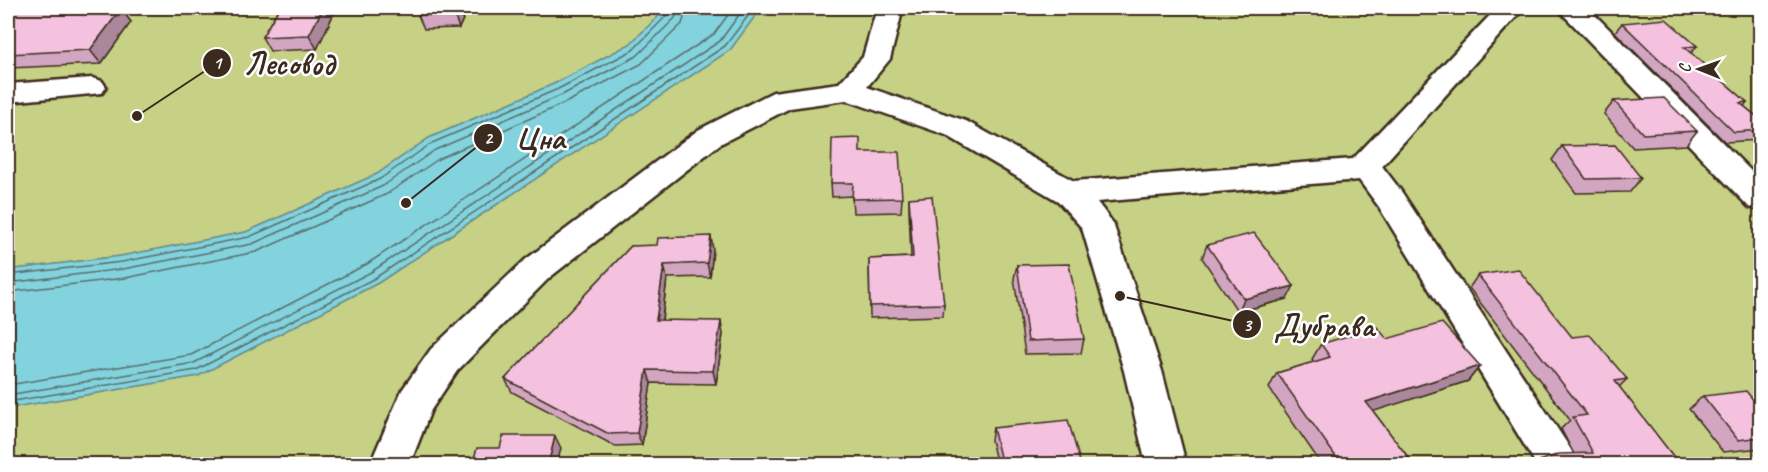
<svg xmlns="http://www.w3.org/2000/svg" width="1768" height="472" font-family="Caveat,sans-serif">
<rect width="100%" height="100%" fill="#fff"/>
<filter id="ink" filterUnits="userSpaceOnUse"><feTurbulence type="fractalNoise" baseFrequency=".0167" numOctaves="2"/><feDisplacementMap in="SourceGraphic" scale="12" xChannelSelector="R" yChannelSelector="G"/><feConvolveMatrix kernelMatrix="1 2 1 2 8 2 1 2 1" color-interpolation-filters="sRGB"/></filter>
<g filter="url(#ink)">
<g fill="#c6d185" stroke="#807e52" stroke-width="1.5">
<polygon points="8,8 667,8 630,44 556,83 429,138 377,174 246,232 121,256 8,270"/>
<polygon points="761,8 1760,8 1760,464 8,464 8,408 198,376 378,283 730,50"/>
</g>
<polygon fill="#83d3de" stroke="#668f91" stroke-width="1.5" points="667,8 761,8 730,50 378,283 198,376 8,408 8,270 121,256 246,232 377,174 429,138 556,83 630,44"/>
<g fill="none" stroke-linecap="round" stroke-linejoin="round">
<g stroke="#586e6b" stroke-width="1.5">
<polyline points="8,275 122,262 249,237 380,179 432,143 558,89 633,50 668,14 670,8"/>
<polyline points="8,283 123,269 252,244 383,186 435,150 562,95 637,56 675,18 678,8"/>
<polyline points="8,292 125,278 256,252 387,194 440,158 565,103 641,64 682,24 687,8"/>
<polyline points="8,385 191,355 367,264 714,34 733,8"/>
<polyline points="8,395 194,363 371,272 720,41 744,8"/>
<polyline points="8,402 196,370 375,278 725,46 754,8"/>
</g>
<g stroke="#3b2a1e" stroke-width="5">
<g id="minor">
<polygon points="877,8 903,8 890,59 867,87 966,121 1074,181 1353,159 1497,8 1524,8 1382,166 1401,191 1572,451 1578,464 1536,464 1379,207 1359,180 1097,202 1113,223 1162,371 1186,464 1146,464 1124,371 1082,228 1058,201 946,135 846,100 790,108 720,144 549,278 457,371 431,410 410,464 370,464 402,390 431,349 525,260 698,130 773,92 839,83 863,57"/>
<polygon points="1557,8 1588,8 1760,180 1760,210 1749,207"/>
<polygon points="92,78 102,81 106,87 102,93 8,102 8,84"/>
</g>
</g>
<use href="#minor" fill="#fff" fill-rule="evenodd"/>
</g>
<g fill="#d2a6c0" stroke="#3b2a1e" stroke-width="1.5">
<polygon points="17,8 90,8 88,11 121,9 131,22 101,64 8,68 8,19"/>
<polygon points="279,8 331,8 334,13 317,49 270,51 262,37"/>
<polygon points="422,8 468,8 459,28 424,29 418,15"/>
<polygon points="1622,23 1697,46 1691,53 1747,102 1744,106 1761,120 1761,140 1725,142 1615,32"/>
<polygon points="1614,101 1697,131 1686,145 1633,148 1604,114"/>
<polygon points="1562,146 1641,178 1630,192 1576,193 1552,160"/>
<polygon points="860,152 902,198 901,212 853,213 852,196 832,197 831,183"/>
<polygon points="909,198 944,304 943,316 870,318 869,259 911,257 909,210"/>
<polygon points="1207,245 1287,299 1238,312 1202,258"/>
<polygon points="631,246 713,250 710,277 667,278 662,321 723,334 716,384 651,383 642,445 615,446 512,392 505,379"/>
<polygon points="1017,265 1084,339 1081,353 1025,354 1014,278"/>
<polygon points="1478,275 1572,337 1627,379 1619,387 1680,465 1574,454 1561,429 1570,420 1469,288"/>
<polygon points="1387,339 1480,366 1468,381 1373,411 1414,465 1322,465 1269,388 1277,373 1314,362 1312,359 1321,344"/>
<polygon points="1703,396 1761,409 1761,448 1723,452 1689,409"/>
<polygon points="993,428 1081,465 997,465 991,440"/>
</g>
<g fill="#ab879c" stroke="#3b2a1e" stroke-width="1.5">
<polygon points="69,8 90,8 76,25 66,12"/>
<polygon points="323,8 331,8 334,13 317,49 309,35"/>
<polygon points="457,8 468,8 459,28 454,15"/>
<polygon points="121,9 131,22 101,64 90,50"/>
<polygon points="711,236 713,250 710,277 707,263"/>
<polygon points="664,265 667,278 660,334 656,320"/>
<polygon points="1294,286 1287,299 1238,312 1244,299"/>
<polygon points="721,321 723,334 716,384 713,371"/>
<polygon points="1480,366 1468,381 1356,417 1366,402"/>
<polygon points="647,370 651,383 642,445 637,433"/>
<polygon points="555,436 561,448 557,465 548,465"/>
</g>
<g fill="#f4c1df" stroke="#3b2a1e" stroke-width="1.5">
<polygon points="17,8 69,8 66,12 121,9 90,50 8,54 8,19"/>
<polygon points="279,8 323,8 309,35 262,37"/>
<polygon points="422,8 457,8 454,15 418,15"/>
<polygon points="1666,19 1697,46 1684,47 1747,102 1740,103 1761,120 1761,130 1734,132 1622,23"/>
<polygon points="1664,98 1697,131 1643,134 1614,101"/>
<polygon points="860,138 860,152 899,152 902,198 852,199 853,183 831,183 832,139"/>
<polygon points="1615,145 1641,178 1586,179 1562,146"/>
<polygon points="932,196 944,304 870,306 869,259 913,257 909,198"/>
<polygon points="1254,233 1294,286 1244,299 1207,245"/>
<polygon points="711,236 707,263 664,265 656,320 721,321 713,371 647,370 637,433 609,434 505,379 631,246 657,245 658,238"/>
<polygon points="1069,264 1084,339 1028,341 1017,265"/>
<polygon points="1518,269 1572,337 1590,335 1627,379 1615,381 1680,465 1528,465 1559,454 1593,453 1573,417 1587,415 1478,275"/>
<polygon points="1442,323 1480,366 1366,402 1414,465 1339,465 1341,464 1277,373 1330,357 1321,344 1377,327 1387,339"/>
<polygon points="1746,391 1761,409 1761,437 1738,440 1703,396"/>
<polygon points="1068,420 1081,465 1002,465 993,428"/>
<polygon points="503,436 555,436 548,465 472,465 477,448 500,448"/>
</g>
</g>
<path fill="none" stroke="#3b2a1e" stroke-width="2" d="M137 116L217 63M406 203L488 138M1120 296L1247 324"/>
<g fill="#3b2a1e" stroke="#fff" stroke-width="2">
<circle cx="137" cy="116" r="6"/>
<circle cx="406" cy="203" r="6"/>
<circle cx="1120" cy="296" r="6"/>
<circle cx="217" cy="63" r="15"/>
<circle cx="488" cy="138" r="15"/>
<circle cx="1247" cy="324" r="15"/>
</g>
<g font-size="18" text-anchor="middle" font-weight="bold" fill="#fff">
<text x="217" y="69">1</text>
<text x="488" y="144">2</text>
<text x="1247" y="331">3</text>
</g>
<g font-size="32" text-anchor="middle" font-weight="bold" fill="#3b2a1e" stroke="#fff" stroke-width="5" stroke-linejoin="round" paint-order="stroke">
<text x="289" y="74">Лесовод</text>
<text x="540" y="149">Цна</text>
<text x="1324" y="336">Дубрава</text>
</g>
<rect width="1768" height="472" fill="none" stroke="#fff" stroke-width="30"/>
<rect x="15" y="15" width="1738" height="442" fill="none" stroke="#3b2a1e" stroke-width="2" filter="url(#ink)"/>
<g transform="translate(1699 69) rotate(271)" stroke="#ffffff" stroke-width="4.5" paint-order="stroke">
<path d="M0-4.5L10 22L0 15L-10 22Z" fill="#3b2a1e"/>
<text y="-9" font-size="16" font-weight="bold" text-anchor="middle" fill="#3b2a1e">С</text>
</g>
</svg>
